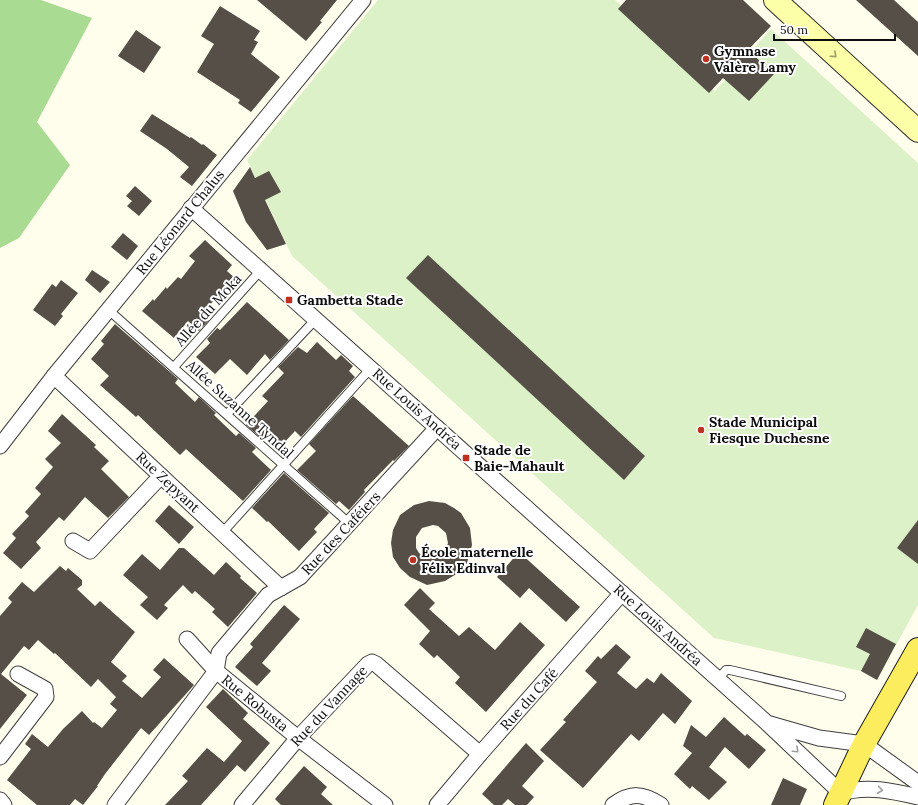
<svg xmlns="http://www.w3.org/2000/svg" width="918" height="805" font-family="Lora,serif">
<rect width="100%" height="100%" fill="#fffeec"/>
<polygon fill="#a9db93" points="0,0 41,0 92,18 37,122 70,165 19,238 0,248"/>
<polygon fill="#dcf1c7" points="378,0 615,0 715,91 771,29 918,163 918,605 877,680 861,671 714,638 292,256 247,160"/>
<g fill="#554f48" fill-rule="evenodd">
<polygon points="257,0 337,0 320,21 322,22 306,41"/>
<polygon points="626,0 743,0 771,26 748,50 774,74 749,101 723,78 709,93 618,9"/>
<polygon points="856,0 894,0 918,22 918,56"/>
<polygon points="220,6 260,31 254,40 258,42 251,54 280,77 251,112 238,103 240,100 197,72 214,44 201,36"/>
<polygon points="136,30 161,47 144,73 118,56"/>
<polygon points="152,114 190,138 191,137 202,145 203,144 217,155 192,186 180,177 189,167 167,149 140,131"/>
<polygon points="250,167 255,178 269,171 281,192 265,200 286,244 267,250 246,222 233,191"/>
<polygon points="135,186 152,201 139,216 127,206 132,201 126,196"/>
<polygon points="123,233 138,246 127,260 111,247"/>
<polygon points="205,240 232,265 227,271 238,281 224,295 221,292 202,314 209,320 199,331 188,321 174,338 142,311 153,299 154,301 166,287 167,289 178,277 181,279 195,261 189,256"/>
<polygon points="428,255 645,456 624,480 406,278"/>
<polygon points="92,270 110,282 100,293 85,280"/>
<polygon points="61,280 78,293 61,314 63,316 55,326 33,310 52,284 56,287"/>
<polygon points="247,302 289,340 270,360 265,354 247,375 230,359 215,374 196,357 210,343 207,339 217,328 220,330"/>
<polygon points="115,324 178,379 175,383 195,402 199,397 216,413 214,415 236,436 239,433 256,448 252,452 271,470 243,501 186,449 180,455 138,415 136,417 100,385 109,376 91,359 104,344 101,341"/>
<polygon points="317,342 336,360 341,355 353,366 349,371 355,377 301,437 295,431 282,445 269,433 263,440 246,425 268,401 262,396 284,373 278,367 298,347 307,353"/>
<polygon points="353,396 409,446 394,461 393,460 364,490 365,492 349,510 339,501 336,504 297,470 316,451 309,444"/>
<polygon points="62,414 96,445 94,447 109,461 101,469 129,497 108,518 85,497 64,521 59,517 36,542 41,548 21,569 3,553 16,538 12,534 29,516 25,512 41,494 35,488 53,467 45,459 61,443 48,431"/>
<polygon points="284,473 329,513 314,529 317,532 299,551 268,521 267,522 252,508"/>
<path d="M429,501L445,503L454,508L461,513L470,528L472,545L467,563L458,573L445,581L427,585L410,577L400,568L393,557L391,543L393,530L400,515L414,505ZM433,525L438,526L446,533L448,543L444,553L439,557L428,558L423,556L419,553L416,548V537L422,528Z"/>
<polygon points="169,505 194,527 179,544 155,521"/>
<polygon points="918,520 918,564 897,548"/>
<polygon points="179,548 184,548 214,575 226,562 241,576 240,578 257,593 228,627 212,612 215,609 195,591 192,594 183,585 164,605 168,608 157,620 140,605 148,597 123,575 142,554 160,570"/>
<polygon points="519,552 580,607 566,622 529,588 520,598 497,577"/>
<polygon points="60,566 66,571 68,568 82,580 82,585 77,589 95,606 100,601 135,632 111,662 127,676 122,681 142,698 161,677 153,670 164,658 194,685 149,735 141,728 105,774 97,786 98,786 83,805 75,799 70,805 37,805 7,780 31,749 25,744 32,734 48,747 63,729 82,711 93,723 94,722 102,728 117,710 110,704 116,697 98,679 91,687 55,653 54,654 38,640 29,650 24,646 1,674 27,695 0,729 0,616 12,602 8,598 22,582 34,592"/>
<polygon points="420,588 435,603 429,609 459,636 469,627 495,650 520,622 545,645 486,712 455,683 460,677 437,655 434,658 419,644 430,631 404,605"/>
<polygon points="284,605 300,619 262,663 271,671 257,686 235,667 253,647 250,644"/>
<polygon points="866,628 896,644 877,680 861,671 870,654 856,647"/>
<polygon points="616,644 631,657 617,673 636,689 647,678 654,683 661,673 692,701 675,724 663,713 639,741 631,734 583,788 540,750 564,724 566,722 563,720 597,682 585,671 598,656 601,659"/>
<polygon points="223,689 248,713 243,719 270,743 245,772 237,765 201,805 165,805 188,781 182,776 207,748 224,762 242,741 206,707"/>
<polygon points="724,717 745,736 747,734 766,750 749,769 725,747 709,767 727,782 709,800 692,786 690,789 674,774 692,753 683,746 691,725 706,737"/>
<polygon points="526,743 544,761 522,786 534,797 527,805 515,805 508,799 502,805 494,805 482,794"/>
<polygon points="304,766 327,787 321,794 333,805 281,805 275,799"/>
<polygon points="783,778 807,789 800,805 771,805"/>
</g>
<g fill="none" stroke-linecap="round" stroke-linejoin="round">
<g stroke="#3f3f3f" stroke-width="10">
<g id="lane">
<polyline points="113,314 350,524"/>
<polyline points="174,367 261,270"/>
<polyline points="227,414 316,319"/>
<polyline points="222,533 371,368"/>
<polyline points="718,679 726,670 730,670 841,696"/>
</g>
</g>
<g stroke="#3f3f3f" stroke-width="17">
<g id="street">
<path d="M191,208L767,723L841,793C867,785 893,791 918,797"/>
<polyline points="54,376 281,588"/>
<polyline points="0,446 54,376 363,0"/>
<polyline points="73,541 90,551 161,476"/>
<polyline points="187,639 216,671 298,738 385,805"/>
<polyline points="770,724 819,738 864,744 918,783"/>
<polyline points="0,757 46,697 45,689 18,674"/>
<polyline points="0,800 4,805"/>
<polyline points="115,805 216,671 219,653 268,595 300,577 437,428"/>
<polyline points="242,805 298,738 368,664 372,662 376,664 480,754"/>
<polyline points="437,805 480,754 622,593"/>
<path d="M613,805C631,792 643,793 661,805"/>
</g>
</g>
<g stroke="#2e2e2e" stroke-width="24">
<polyline id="secondary" points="775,0 918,131"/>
</g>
<g stroke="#1d1d1d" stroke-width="24">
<polyline id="primary" points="835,805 864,744 918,649"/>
</g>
<use href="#lane" stroke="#fff" stroke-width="8"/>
<use href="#street" stroke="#fff" stroke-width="15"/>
<use href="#secondary" stroke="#fcffa7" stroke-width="22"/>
<use href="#primary" stroke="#fced5e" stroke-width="22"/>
</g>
<defs><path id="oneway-chevron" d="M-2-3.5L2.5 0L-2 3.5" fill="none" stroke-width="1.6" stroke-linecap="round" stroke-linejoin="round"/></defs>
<use stroke="#9c9e69" href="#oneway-chevron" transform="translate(834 55) rotate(42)"/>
<g stroke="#9e9e9e">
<use href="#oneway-chevron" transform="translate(796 750) rotate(43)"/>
<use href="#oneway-chevron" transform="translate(880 790) rotate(7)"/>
</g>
<g fill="#c03021" stroke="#fff" stroke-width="1.5">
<circle cx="706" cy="59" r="4"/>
<rect x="285" y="296" width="8" height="8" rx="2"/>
<circle cx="701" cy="430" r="4"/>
<rect x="462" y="454" width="8" height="8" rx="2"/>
<circle cx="413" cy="560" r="4"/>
</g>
<g text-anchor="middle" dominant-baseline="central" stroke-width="4" stroke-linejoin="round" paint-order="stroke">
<g font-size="14" font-weight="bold" fill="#0c0c0c" stroke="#fff" text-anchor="start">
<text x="714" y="51">Gymnase<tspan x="714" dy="16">Valère Lamy</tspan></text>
<text x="297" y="300">Gambetta Stade</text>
<text x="709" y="422">Stade Municipal<tspan x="709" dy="16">Fiesque Duchesne</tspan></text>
<text x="474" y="450">Stade de<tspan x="474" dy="16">Baie-Mahault</tspan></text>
<text x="421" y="552">École maternelle<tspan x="421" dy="16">Félix Edinval</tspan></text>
</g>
<g font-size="14" fill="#0c0c0c" stroke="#fff">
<text transform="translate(180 222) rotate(-51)">Rue Léonard Chalus</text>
<text transform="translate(208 310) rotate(-48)">Allée du Moka</text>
<text transform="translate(240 409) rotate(42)">Allée Suzanne Tyndal</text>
<text transform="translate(417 409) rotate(42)">Rue Louis Andréa</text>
<text transform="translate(168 482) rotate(43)">Rue Zepyant</text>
<text transform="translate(341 533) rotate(-47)">Rue des Caféiers</text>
<text transform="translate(658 625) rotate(42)">Rue Louis Andréa</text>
<text transform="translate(529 699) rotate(-48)">Rue du Café</text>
<text transform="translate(255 703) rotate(39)">Rue Robusta</text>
<text transform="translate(329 706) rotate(-47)">Rue du Vannage</text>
</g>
</g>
<path d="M774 34v6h121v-6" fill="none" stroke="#0c0c0c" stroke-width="2"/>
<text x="780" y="34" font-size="12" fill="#0c0c0c" stroke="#ffffff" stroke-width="3" paint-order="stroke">50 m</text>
</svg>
